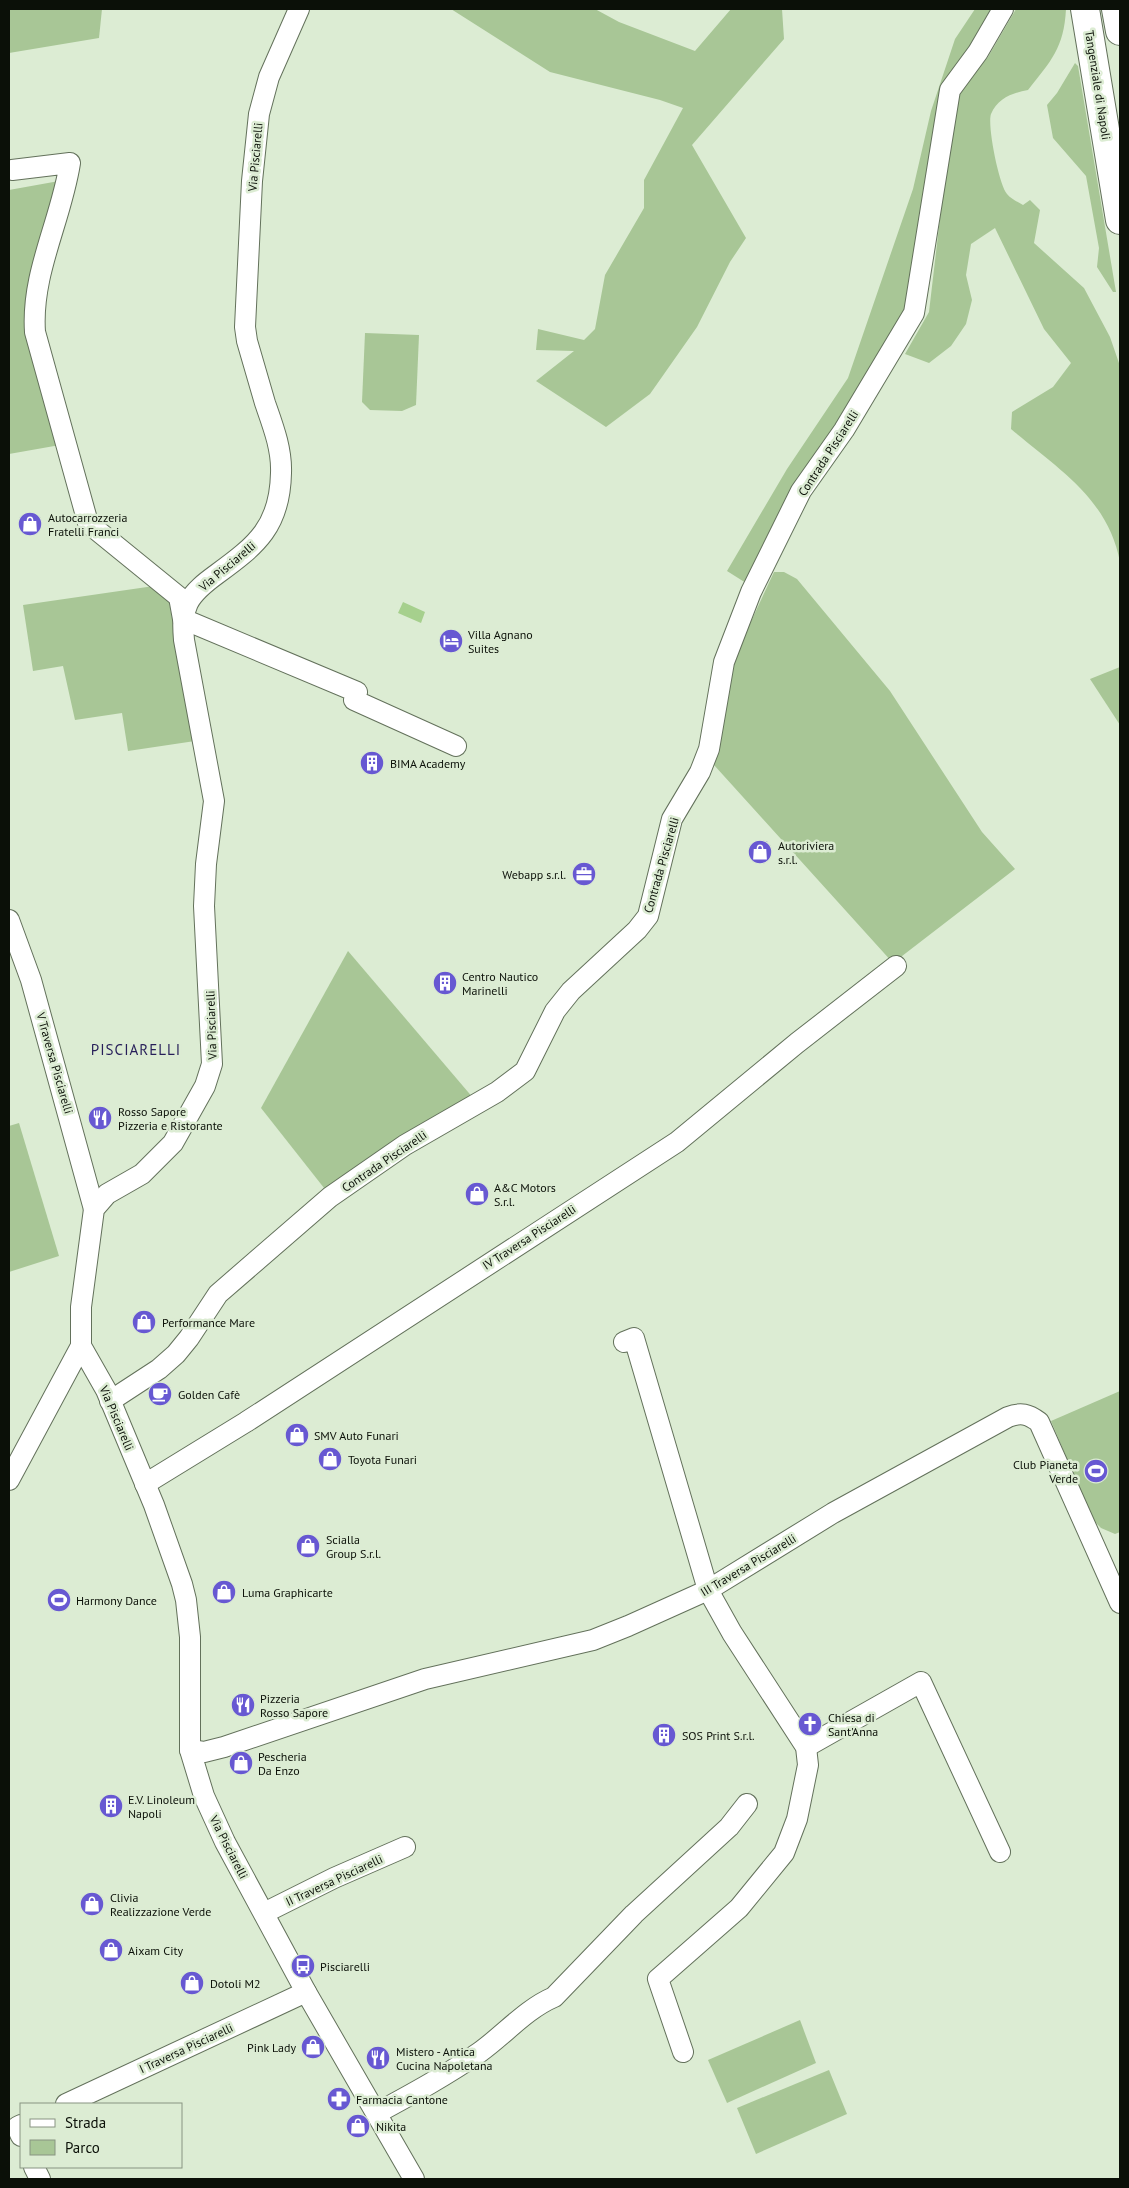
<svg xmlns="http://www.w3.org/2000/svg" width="1129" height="2188" font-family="'PT Sans',sans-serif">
<rect width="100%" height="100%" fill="#dcecd3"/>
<g fill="#a8c696">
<polygon points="9,9 102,9 99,38 9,53"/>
<polygon points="451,9 595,9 619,22 695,51 731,9 782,9 784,39 692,145 746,238 730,262 697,327 650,394 606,427 536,381 574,351 536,350 538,329 584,340 595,329 605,275 644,208 644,180 683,108 660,100 550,72"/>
<polygon points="975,9 991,9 944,92 913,297 746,583 727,571 787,469 848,378 913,189 931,111 955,39"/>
<path d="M1016,9H1066C1064,48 1051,61 1028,90C1012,93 998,98 991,114C987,125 999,185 1007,194C1011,199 1018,202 1023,205L1030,200L1040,210L1034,243L1084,288L1110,337L1120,366V562C1108,498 1057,468 1011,429L1012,412L1053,387L1071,363L1044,329L995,228L971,244L966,275L972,300L966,324L951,346L929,363L905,354L929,312L952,116L959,91L988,57Z"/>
<polygon points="1075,63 1078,66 1116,292 1113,292 1097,267 1099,248 1086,176 1053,138 1047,105 1057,93"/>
<polygon points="59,181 29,287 60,445 9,454 9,190"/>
<polygon points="365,333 419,335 416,405 402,411 370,410 362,402"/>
<polygon points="774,572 784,572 797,579 890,691 982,832 1015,869 893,963 714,765 735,656"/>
<polygon points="154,586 169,602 195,741 128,751 122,713 75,720 63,666 33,671 23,605"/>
<polygon points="1120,667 1120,725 1090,679"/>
<polygon points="348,951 474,1099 328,1193 261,1108"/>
<polygon points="19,1123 59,1256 9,1272 9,1126"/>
<polygon points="1120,1391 1120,1532 1115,1534 1101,1528 1093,1520 1051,1421"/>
<polygon points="800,2020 816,2063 727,2103 708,2060"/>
<polygon points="829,2070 847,2114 756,2154 737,2108"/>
</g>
<polygon fill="#a6d08d" points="403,602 425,612 421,623 398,613"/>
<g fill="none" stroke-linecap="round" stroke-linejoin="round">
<g stroke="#63715b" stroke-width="22">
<g id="minor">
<path d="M299,9L269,77L259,114L252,181L245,327L247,341C253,362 259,383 265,403C273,426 282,449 281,473C280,526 257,545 217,574C206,582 194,591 188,603C182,615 183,628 184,640L214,801L206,864L204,906L212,1064L205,1086L173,1143L142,1174L107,1194L94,1209L81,1307V1346L106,1390L154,1505L182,1584L186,1600L190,1637V1750L204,1796L225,1842L306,1992L414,2179"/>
<path d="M12,170L70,163C61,221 31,273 35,332L88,523L179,597L183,619L357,692L354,700L456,746"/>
<polyline points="9,920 31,980 94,1209"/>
<polyline points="624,1342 634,1338 708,1590 732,1633 806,1747 808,1765 797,1819 784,1853 739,1908 658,1979 683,2052"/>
<polyline points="110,1401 159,1369 176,1354 189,1338 218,1294 330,1197 405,1145 497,1092 525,1071 555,1011 571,991 637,930 648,916 672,819 700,772 709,749 724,662 751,592 801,491 844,430 914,313 950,90 978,52 1003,9"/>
<polyline points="9,1480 81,1346"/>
<polyline points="145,1484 246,1422 677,1142 797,1043 896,966"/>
<polyline points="806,1747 921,1682 1000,1852"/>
<path d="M190,1750L204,1752L224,1747L425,1679L593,1640L628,1626L708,1590L833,1513L1008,1417C1021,1412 1028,1414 1039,1422L1120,1603"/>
<polyline points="264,1913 334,1878 405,1847"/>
<polyline points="66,2104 306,1992"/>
<path d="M377,2113C412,2094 447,2075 480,2052C505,2034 526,2009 554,1997L634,1914L729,1827L747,1804"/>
<polyline points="21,2125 17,2127 21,2136"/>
<polyline points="34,2167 40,2179"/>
</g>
</g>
<g stroke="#63715b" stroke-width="30">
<g id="motorway">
<polyline points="1085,9 1120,220"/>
<polyline points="1116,9 1120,31"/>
</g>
</g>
<use href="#minor" stroke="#fff" stroke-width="20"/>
<use href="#motorway" stroke="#fff" stroke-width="28"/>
</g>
<defs>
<g id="shop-disc" transform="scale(1.25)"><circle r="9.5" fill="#6758d2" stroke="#dcecd3"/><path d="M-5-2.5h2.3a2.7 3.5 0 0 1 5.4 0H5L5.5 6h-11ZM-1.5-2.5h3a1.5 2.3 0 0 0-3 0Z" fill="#fff"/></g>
<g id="hotel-disc" transform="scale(1.25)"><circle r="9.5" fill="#6758d2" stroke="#dcecd3"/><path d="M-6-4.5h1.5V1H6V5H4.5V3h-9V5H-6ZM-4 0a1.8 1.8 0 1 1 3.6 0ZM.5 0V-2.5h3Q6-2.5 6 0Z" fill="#fff"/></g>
<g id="building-disc" transform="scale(1.25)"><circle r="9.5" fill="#6758d2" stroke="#dcecd3"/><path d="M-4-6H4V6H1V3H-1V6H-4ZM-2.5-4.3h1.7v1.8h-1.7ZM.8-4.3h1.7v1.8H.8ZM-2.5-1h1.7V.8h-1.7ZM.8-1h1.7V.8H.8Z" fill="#fff"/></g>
<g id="office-disc" transform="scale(1.25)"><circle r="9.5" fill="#6758d2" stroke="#dcecd3"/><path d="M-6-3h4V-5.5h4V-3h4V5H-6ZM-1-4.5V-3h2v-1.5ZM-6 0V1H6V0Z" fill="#fff"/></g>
<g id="restaurant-disc" transform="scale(1.25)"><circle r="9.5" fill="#6758d2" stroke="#dcecd3"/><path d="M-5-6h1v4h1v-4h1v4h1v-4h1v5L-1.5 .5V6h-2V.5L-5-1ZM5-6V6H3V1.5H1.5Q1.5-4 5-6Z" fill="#fff"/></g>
<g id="cafe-disc" transform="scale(1.25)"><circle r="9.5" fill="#6758d2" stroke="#dcecd3"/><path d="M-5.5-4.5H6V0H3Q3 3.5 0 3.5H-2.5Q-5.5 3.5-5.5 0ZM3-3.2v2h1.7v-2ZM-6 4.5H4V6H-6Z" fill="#fff"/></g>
<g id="stadium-disc" transform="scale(1.25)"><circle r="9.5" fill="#6758d2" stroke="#dcecd3"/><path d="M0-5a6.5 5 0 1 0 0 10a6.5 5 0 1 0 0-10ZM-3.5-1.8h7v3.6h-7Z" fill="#fff"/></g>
<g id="church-disc" transform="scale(1.25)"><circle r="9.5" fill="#6758d2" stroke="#dcecd3"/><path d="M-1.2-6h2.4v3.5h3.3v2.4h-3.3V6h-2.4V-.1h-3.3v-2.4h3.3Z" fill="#fff"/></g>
<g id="bus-disc" transform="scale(1.25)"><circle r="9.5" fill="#6758d2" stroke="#dcecd3"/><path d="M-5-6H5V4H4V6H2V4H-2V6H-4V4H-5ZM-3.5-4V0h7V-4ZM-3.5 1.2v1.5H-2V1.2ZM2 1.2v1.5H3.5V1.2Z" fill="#fff"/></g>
<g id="pharmacy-disc" transform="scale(1.25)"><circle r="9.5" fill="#6758d2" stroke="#dcecd3"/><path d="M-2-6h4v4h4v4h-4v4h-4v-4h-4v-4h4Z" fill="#fff"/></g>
</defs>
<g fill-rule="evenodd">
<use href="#shop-disc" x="30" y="524"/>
<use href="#hotel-disc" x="451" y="641"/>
<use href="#building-disc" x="372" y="763"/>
<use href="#shop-disc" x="760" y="852"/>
<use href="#office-disc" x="584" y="874"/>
<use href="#building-disc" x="445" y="983"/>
<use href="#restaurant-disc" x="100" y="1118"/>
<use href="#shop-disc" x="477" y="1194"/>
<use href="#shop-disc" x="144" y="1322"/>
<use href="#cafe-disc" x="160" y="1394"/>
<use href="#shop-disc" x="297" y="1435"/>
<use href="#shop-disc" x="330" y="1459"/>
<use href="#stadium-disc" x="1096" y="1471"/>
<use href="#shop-disc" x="308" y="1546"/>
<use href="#shop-disc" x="224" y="1592"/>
<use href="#stadium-disc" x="59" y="1600"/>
<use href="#restaurant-disc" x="243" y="1705"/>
<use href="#church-disc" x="810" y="1724"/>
<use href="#building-disc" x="664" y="1735"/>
<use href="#shop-disc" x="241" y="1763"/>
<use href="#building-disc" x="111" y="1806"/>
<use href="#shop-disc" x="92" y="1904"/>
<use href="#shop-disc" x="111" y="1950"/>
<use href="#bus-disc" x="303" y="1966"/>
<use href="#shop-disc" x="192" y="1983"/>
<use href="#shop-disc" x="313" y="2047"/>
<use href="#restaurant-disc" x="378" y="2058"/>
<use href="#pharmacy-disc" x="339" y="2099"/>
<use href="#shop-disc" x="358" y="2126"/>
</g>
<g text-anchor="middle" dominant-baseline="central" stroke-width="5" stroke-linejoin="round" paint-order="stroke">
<g font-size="12" fill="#0b1008" stroke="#dcecd3">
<text transform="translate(1098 85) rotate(81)">Tangenziale di Napoli</text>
<text transform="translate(255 157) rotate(-85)">Via Pisciarelli</text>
<text transform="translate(828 453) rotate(-57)">Contrada Pisciarelli</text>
<text transform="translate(227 566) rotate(-40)">Via Pisciarelli</text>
<text transform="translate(661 865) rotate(-74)">Contrada Pisciarelli</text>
<text transform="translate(211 1025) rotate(-92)">Via Pisciarelli</text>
<text transform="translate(55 1063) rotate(74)">V Traversa Pisciarelli</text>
<text transform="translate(384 1161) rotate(-34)">Contrada Pisciarelli</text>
<text transform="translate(529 1237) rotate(-33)">IV Traversa Pisciarelli</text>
<text transform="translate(117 1418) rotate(67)">Via Pisciarelli</text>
<text transform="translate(748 1565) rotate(-31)">III Traversa Pisciarelli</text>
<text transform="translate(229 1847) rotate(63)">Via Pisciarelli</text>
<text transform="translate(334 1880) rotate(-25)">II Traversa Pisciarelli</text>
<text transform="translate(186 2048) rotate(-25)">I Traversa Pisciarelli</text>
</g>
<g font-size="12" fill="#0b1008" stroke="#dcecd3" text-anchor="start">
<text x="48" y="517">Autocarrozzeria<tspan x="48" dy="14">Fratelli Franci</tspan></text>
<text x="468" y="634">Villa Agnano<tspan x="468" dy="14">Suites</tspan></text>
<text x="390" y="763">BIMA Academy</text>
<text x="778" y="845">Autoriviera<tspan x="778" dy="14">s.r.l.</tspan></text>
<text x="566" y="874" text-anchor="end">Webapp s.r.l.</text>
<text x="462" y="976">Centro Nautico<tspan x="462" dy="14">Marinelli</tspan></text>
<text x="118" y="1111">Rosso Sapore<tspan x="118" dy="14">Pizzeria e Ristorante</tspan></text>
<text x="494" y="1187">A&amp;C Motors<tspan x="494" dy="14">S.r.l.</tspan></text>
<text x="162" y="1322">Performance Mare</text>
<text x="178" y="1394">Golden Cafè</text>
<text x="314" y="1435">SMV Auto Funari</text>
<text x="348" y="1459">Toyota Funari</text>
<text x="1078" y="1464" text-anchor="end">Club Pianeta<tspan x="1078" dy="14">Verde</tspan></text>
<text x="326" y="1539">Scialla<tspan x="326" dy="14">Group S.r.l.</tspan></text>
<text x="242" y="1592">Luma Graphicarte</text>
<text x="76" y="1600">Harmony Dance</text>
<text x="260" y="1698">Pizzeria<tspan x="260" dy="14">Rosso Sapore</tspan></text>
<text x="828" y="1717">Chiesa di<tspan x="828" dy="14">Sant'Anna</tspan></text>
<text x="682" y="1735">SOS Print S.r.l.</text>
<text x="258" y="1756">Pescheria<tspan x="258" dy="14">Da Enzo</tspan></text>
<text x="128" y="1799">E.V. Linoleum<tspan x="128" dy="14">Napoli</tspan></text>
<text x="110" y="1897">Clivia<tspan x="110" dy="14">Realizzazione Verde</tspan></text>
<text x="128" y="1950">Aixam City</text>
<text x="320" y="1966">Pisciarelli</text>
<text x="210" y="1983">Dotoli M2</text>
<text x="296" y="2047" text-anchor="end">Pink Lady</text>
<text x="396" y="2051">Mistero - Antica<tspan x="396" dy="14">Cucina Napoletana</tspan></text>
<text x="356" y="2099">Farmacia Cantone</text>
<text x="376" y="2126">Nikita</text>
</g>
<g font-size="15" letter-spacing="1" fill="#271f59" stroke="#dcecd3">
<text x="136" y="1049">PISCIARELLI</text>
</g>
</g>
<rect width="1129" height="2188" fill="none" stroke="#0b1008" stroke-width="20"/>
<rect x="20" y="2103" width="162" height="65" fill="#dcecd3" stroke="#889482"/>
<rect x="30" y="2119" width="25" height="8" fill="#ffffff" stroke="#889482"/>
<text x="65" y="2128" font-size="15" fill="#0b1008">Strada</text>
<rect x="30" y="2140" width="25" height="15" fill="#a8c696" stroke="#889482"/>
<text x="65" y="2153" font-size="15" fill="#0b1008">Parco</text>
</svg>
